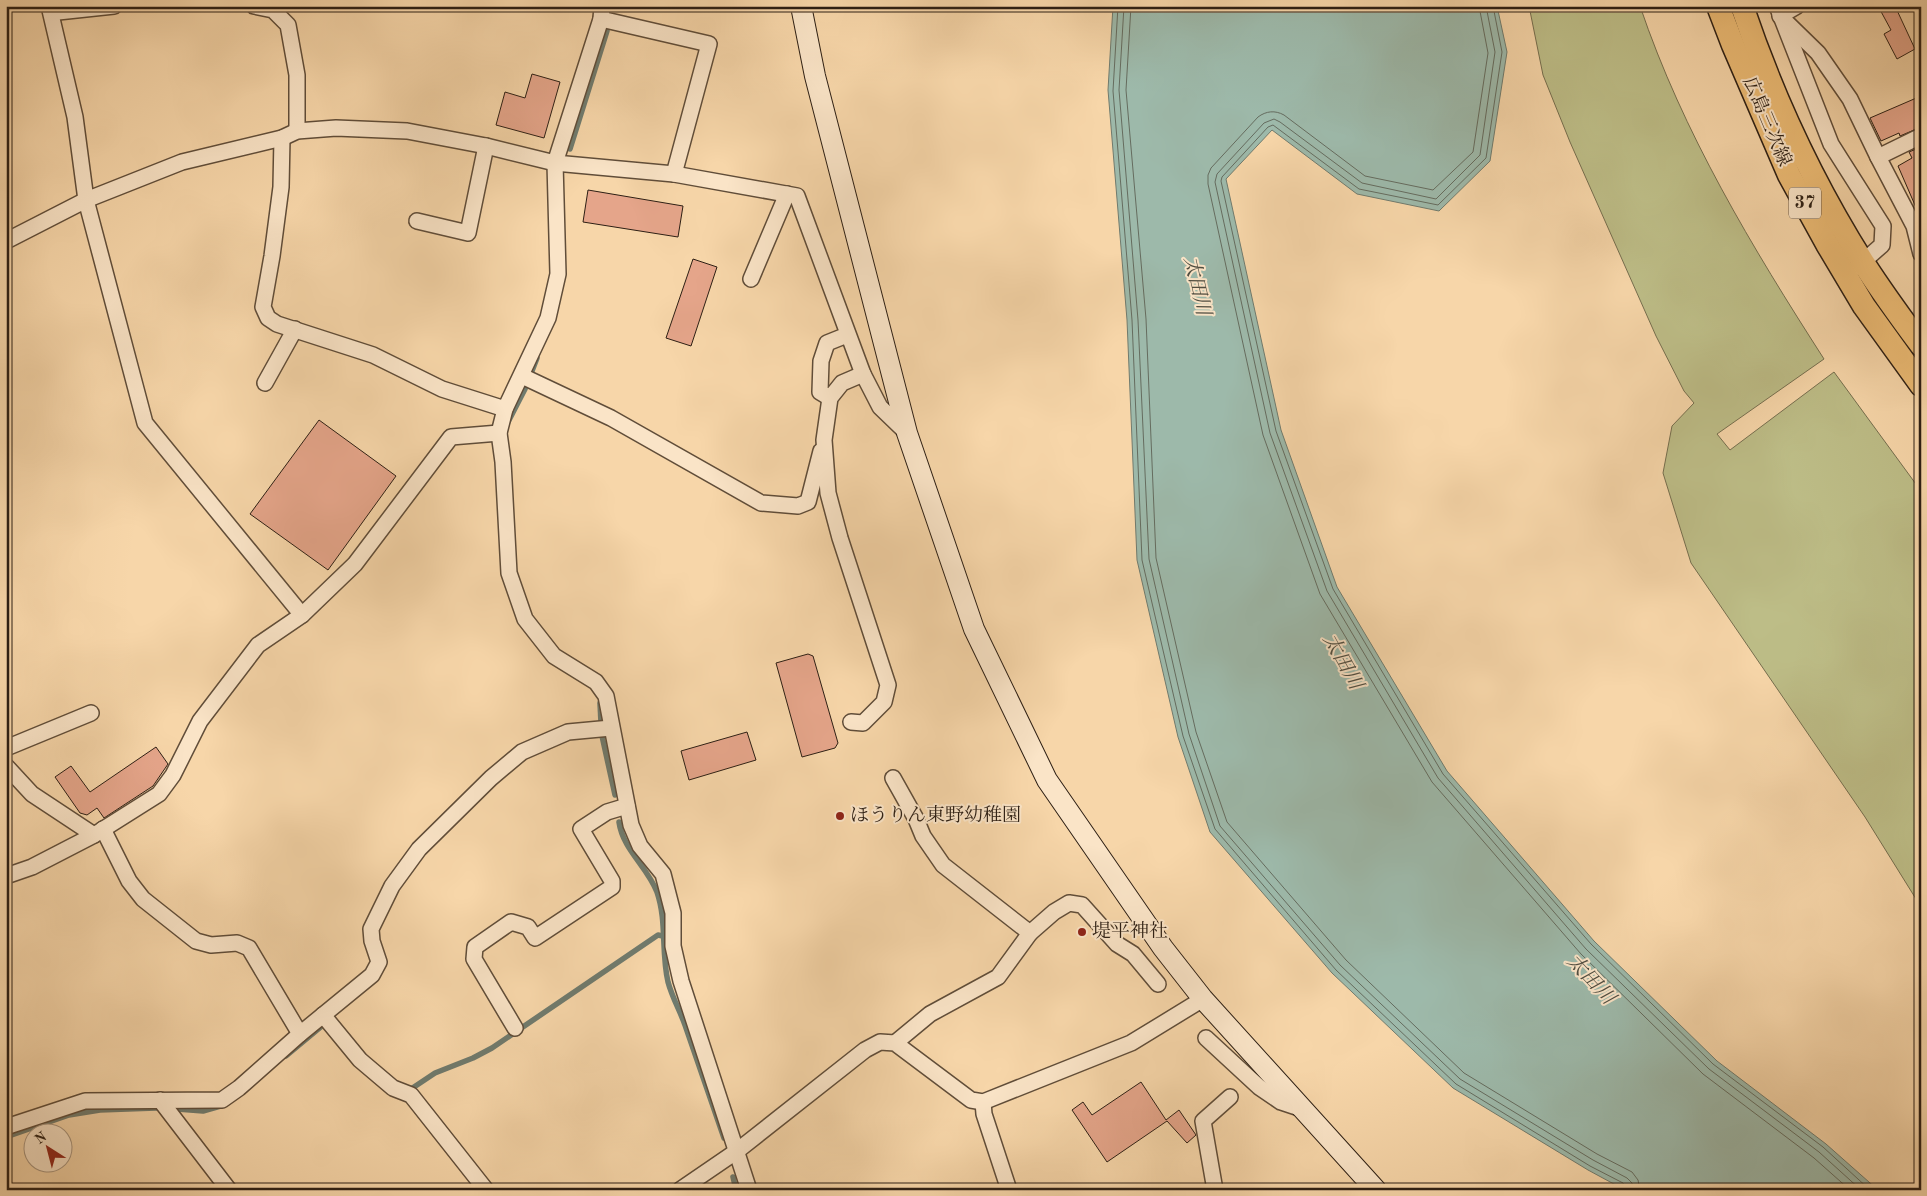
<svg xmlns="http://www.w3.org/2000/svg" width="1927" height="1196" font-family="'Old Standard TT','Noto Serif JP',serif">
<rect width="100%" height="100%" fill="#f7d6a9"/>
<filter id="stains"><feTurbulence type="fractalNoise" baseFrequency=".004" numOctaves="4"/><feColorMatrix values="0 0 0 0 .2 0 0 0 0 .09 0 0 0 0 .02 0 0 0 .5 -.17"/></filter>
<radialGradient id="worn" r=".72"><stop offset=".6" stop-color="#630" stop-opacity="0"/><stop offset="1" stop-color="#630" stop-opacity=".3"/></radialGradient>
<path fill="#bdbd87" stroke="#756e4e" d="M1529,6H1640C1683,133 1752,247 1824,359L1717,434L1730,450L1834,372L1921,491V907L1865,817L1691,563L1663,473L1672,426L1694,403L1684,391L1656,336L1570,142L1543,75Z"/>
<polygon fill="#9db9aa" stroke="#707b6e" points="1113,6 1497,6 1507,52 1490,161 1439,211 1357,194 1272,130 1226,179 1281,430 1337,587 1447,771 1594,941 1717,1061 1826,1144 1878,1190 1625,1190 1588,1170 1453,1088 1332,973 1210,832 1178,737 1137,560 1127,320 1108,90"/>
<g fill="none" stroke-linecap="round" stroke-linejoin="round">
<g stroke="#656c5f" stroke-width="1">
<polyline points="1118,6 1113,91 1132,320 1142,560 1183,736 1215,829 1336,970 1456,1084 1590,1166 1623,1183 1626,1190"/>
<polyline points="1124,6 1119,90 1138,320 1149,559 1189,734 1220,826 1340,965 1460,1079 1593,1160 1627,1178 1632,1183 1633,1190"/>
<polyline points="1131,6 1126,90 1146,319 1156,558 1196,732 1227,822 1346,960 1464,1073 1597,1154 1632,1172 1638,1180 1640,1190"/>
<path d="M1479,6L1488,53L1473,152L1433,190L1365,176L1284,115C1275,110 1266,111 1258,117L1211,168L1208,175V184L1263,435L1320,594L1432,782L1581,954L1703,1074L1814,1158L1850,1190"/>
<polyline points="1486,6 1495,52 1480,155 1436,199 1362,183 1280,122 1274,119 1264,123 1217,174 1215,182 1270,433 1327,591 1438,778 1586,949 1709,1069 1819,1152 1861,1190"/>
<polyline points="1493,6 1502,52 1486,158 1438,205 1359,189 1273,125 1268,127 1222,177 1221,181 1276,431 1333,589 1443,774 1591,944 1713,1064 1823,1147 1870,1190"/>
</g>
<g stroke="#707b6e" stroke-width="5.5">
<polyline points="570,149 607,31"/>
<polyline points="532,371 537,358"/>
<polyline points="508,422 525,389"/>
<polyline points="600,703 601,723"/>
<polyline points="602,736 615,795"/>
<path d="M619,822C623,850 647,866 657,892C667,921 661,952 668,982C672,997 680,1011 685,1025C698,1063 711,1100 724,1138"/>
<polyline points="286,1056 322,1026"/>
<polyline points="406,1088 411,1089 435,1073 473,1058 492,1048 658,935 663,936"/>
<polyline points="177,1109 203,1111 224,1105"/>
<polyline points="6,1137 69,1115 100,1110 156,1108"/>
<polyline points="733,1177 736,1190"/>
</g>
</g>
<g fill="#e5a58a" stroke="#2d1f14">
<polygon points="1878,6 1895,6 1915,49 1897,59 1884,34 1891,30"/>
<polygon points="532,74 560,82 544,138 496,125 505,92 525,98"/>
<polygon points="1921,96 1921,127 1900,136 1899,133 1881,141 1870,118"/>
<polygon points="1921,147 1921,219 1898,166 1912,158 1909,152"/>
<polygon points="588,190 683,206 678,237 583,222"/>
<polygon points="693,259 717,267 691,346 666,338"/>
<polygon points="319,420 396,476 328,570 250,514"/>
<polygon points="808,654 813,656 838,743 835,748 802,757 776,663"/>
<polygon points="747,732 756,760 689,780 681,751"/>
<polygon points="156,747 168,764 153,786 104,818 97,808 87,815 80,813 55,777 71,766 90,792"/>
<polygon points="1141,1082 1166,1120 1179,1110 1196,1135 1187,1143 1167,1121 1107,1162 1072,1110 1083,1102 1092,1115"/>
</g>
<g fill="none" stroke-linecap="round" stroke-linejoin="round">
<g stroke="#604d39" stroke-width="18">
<g id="street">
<polyline points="49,6 75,117 86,200 145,423 302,615"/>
<polyline points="51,6 58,12 114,6"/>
<polyline points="254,6 273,10 288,25 297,75 297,131"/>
<polyline points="602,6 601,19 555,163 558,274 548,318 505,409 499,433 503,462 509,573 525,619 554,656 596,682 606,696 631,825 640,846 663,874 673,913 673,946 681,981 749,1190"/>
<polyline points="1777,6 1831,144 1883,226 1882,245 1857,267"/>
<polyline points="1797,6 1780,16 1818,53 1850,99 1878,157 1914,226 1921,254"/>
<polyline points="601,19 709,44 674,174"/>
<polyline points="282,138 281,187 272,256 263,307 268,318 277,324 373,355 442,389 505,409"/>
<polyline points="1878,157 1921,136"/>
<polyline points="417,221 468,233 486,146"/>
<polyline points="6,241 86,200 182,162 282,138 297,131 336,128 407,131 486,146 555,163 674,174 797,196 863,374 880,407 907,433"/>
<polyline points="751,279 787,194"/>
<polyline points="522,376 611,418 761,503 798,506 808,502 821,451"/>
<polyline points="265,383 295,329"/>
<polyline points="830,398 820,392 821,361 827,343 847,335"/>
<polyline points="851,722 863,723 884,702 888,685 840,538 828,493 824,440 830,398 842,383 863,374"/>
<polyline points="6,748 91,713"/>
<polyline points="6,766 32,794 94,835"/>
<polyline points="893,778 916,819 923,836 943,865 1030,933 998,977 930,1014 895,1043"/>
<polyline points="103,829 129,881 143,899 196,941 211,945 237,943 249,948 300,1034"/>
<polyline points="6,876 32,867 94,835 159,794 173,775 200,721 258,645 302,615 355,564 451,437 499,433"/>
<polyline points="1030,933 1054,912 1069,903 1082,905 1117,944 1133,954 1158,984"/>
<polyline points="323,1015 360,1060 393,1088 411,1095 486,1190"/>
<polyline points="515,1028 474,959 475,947 511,922 528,927 535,938 612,887 612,881 581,829 607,812 627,806"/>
<polyline points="1206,1038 1259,1087 1281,1102 1302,1109"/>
<polyline points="160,1100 229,1190"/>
<polyline points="983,1102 984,1114 1009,1190"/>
<polyline points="6,1127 85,1101 222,1100 239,1088 300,1034 372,975 379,962 372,941 371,929 392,886 419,849 491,778 522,752 568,732 611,728"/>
<polyline points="680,1190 737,1151 865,1050 880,1042 895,1043 971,1100 983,1102 1131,1043 1203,999"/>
<polyline points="1215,1190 1203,1121 1230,1097"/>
</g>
</g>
<g stroke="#2d1f14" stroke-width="22">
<polyline id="secondary" points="801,6 815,76 907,433 974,629 1047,780 1163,948 1203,999 1376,1190"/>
</g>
<g stroke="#2d1f14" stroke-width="25">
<g id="primary">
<polyline points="1718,6 1733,45 1789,175 1827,244 1864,306 1921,385"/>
<path d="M1742,6C1772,95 1814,185 1864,264C1882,292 1901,318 1921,345"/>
</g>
</g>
<use href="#street" stroke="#fae4c7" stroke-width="15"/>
<use href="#secondary" stroke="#fae4c7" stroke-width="20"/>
<use href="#primary" stroke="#ecbb74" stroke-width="22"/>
</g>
<g fill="#8f2418" stroke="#fae4c7" stroke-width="2">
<circle cx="840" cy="816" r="5"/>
<circle cx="1082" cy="932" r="5"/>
</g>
<g text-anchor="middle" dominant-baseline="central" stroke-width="4" stroke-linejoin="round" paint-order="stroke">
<rect fill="#fae4c7" stroke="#6a5a4a" stroke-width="1" x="1789" y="187.5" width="32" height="31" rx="4"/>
<g font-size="18" font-weight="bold" fill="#2d1f14">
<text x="1805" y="203">37</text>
</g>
<g font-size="19" fill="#2d1f14" stroke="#fae4c7">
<text transform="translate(1766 122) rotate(67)">広島三次線</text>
</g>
<g font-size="19" fill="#2d1f14" stroke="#fae4c7" text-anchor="start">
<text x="850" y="816">ほうりん東野幼稚園</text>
<text x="1092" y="932">堤平神社</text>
</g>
<g font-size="20" font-style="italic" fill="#4f4d41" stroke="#fae4c7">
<text transform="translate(1196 286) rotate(77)">太田川</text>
<text transform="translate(1342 662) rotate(61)">太田川</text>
<text transform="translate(1590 980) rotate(47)">太田川</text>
</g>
</g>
<rect width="1927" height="1196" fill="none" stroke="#f7d6a9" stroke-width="25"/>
<rect x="8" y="8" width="1912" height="1181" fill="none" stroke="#2d1f14" stroke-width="2.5"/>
<rect x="12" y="12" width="1902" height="1171" fill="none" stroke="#2d1f14"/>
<g transform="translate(48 1148) rotate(324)"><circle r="24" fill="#fae4c7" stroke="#a8957f"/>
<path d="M0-4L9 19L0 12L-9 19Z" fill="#8f2418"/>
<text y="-8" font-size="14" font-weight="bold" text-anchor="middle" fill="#2d1f14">N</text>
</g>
<rect width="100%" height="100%" filter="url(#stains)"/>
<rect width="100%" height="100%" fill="url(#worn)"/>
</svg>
